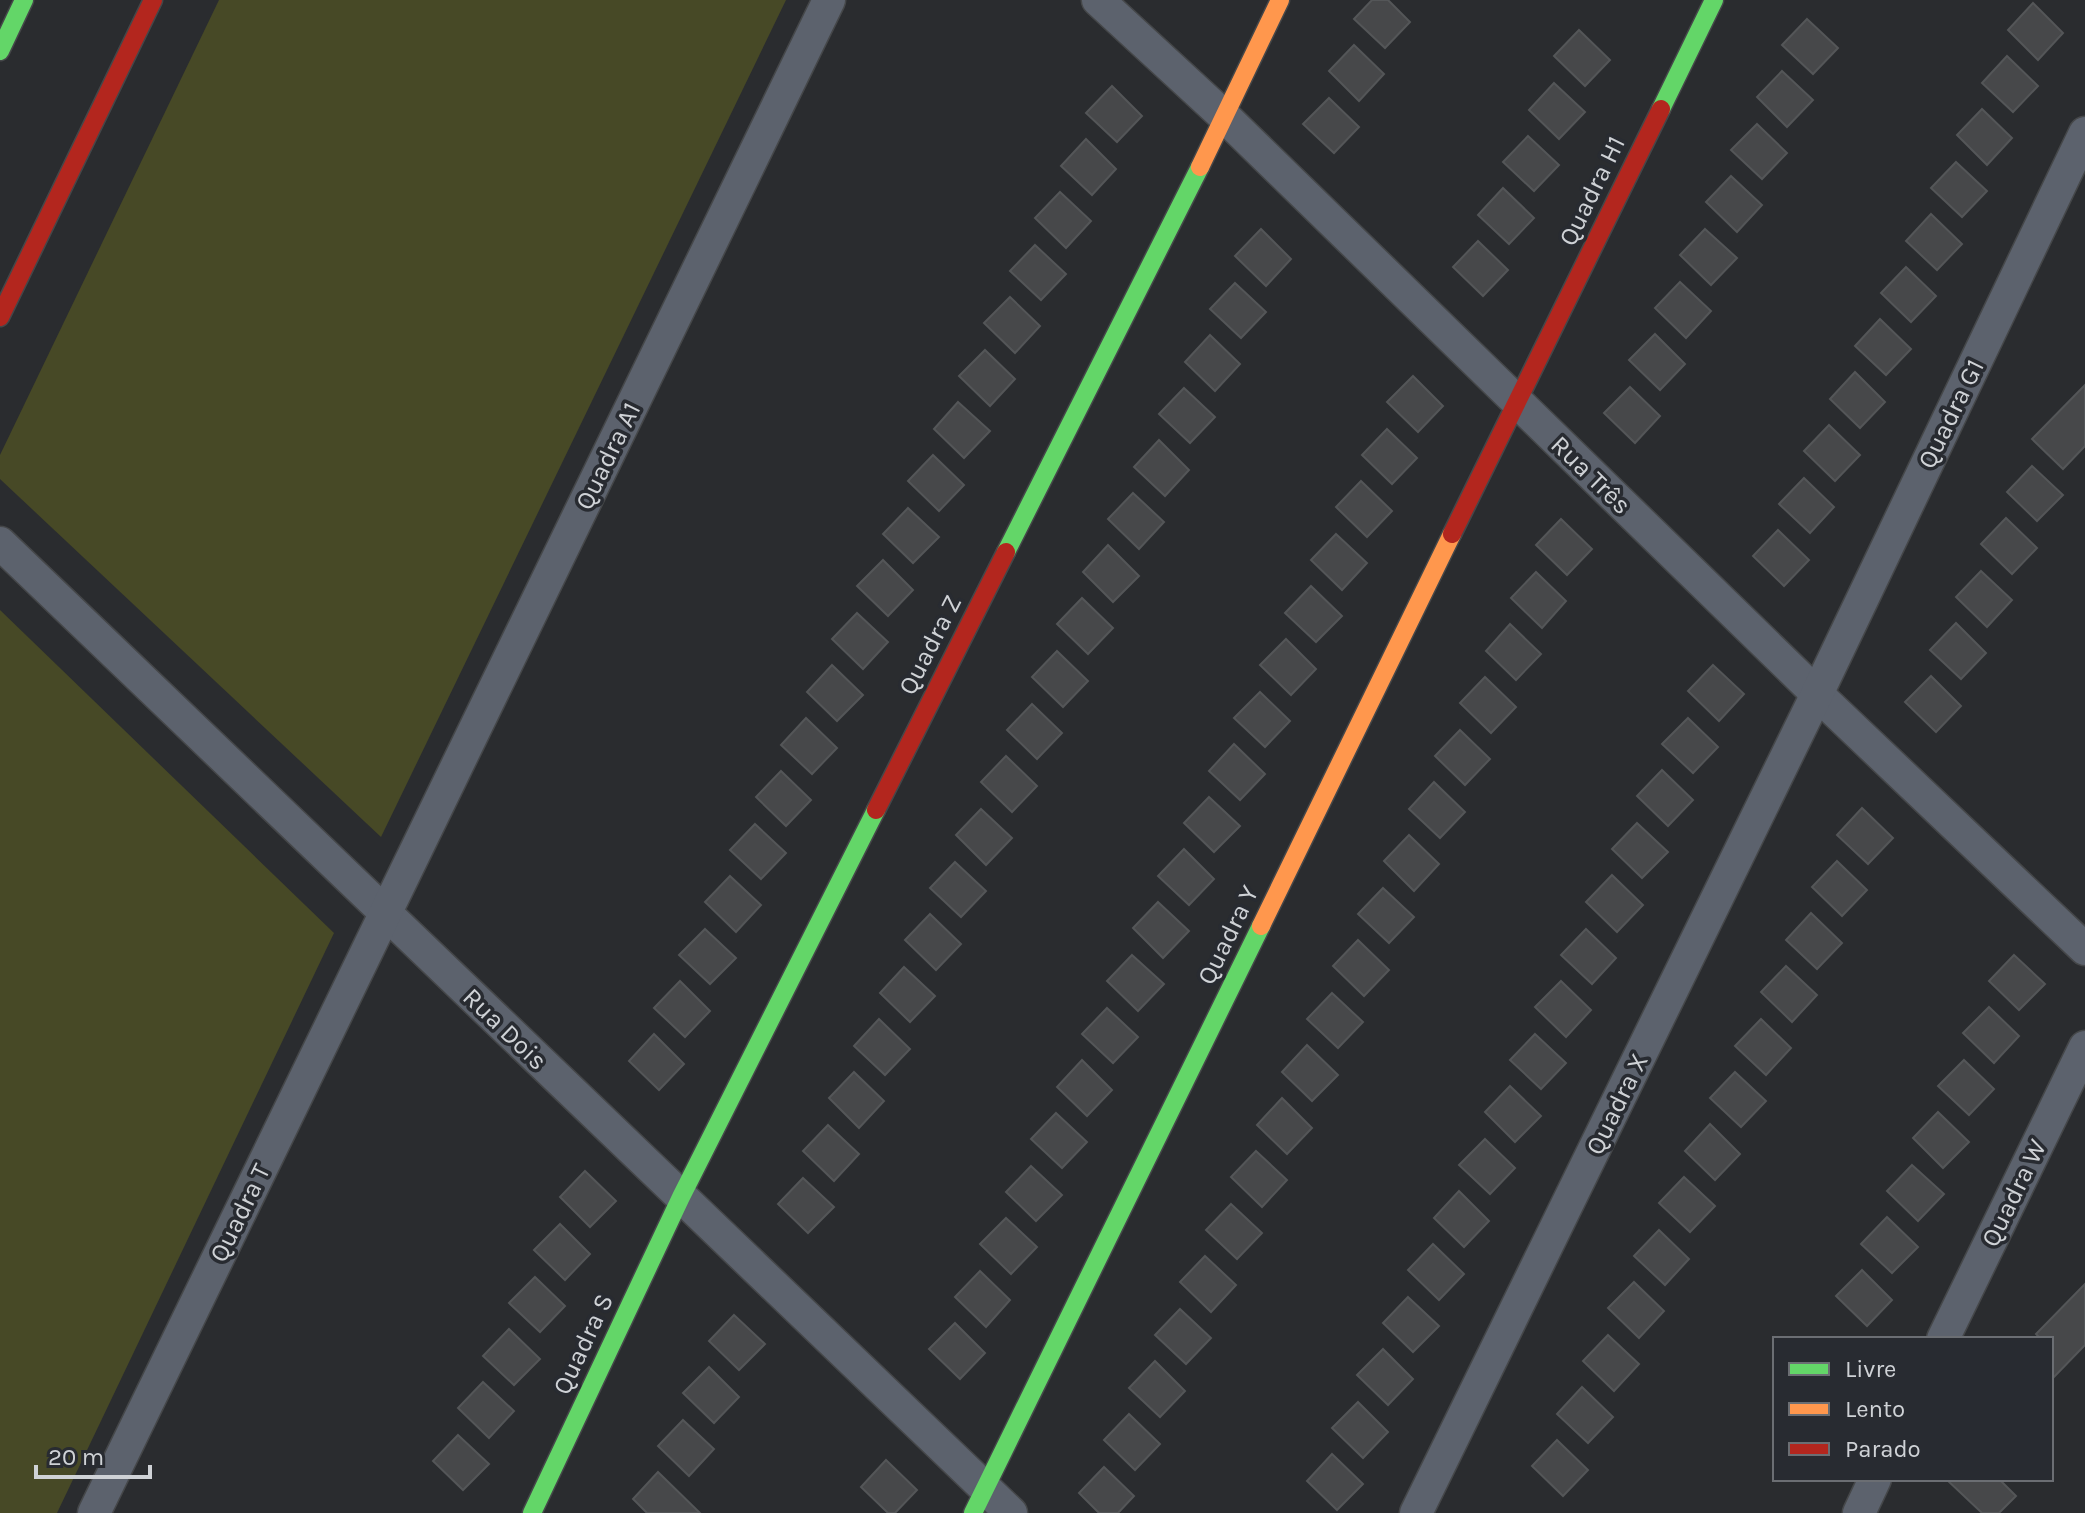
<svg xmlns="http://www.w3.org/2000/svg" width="2085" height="1513" font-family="Karla,sans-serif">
<rect width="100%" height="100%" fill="#2a2c2f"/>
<g fill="#474926">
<polygon points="219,0 786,0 381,837 0,479 0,455"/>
<polygon points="0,610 334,933 57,1513 0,1513"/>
</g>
<g fill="#47484a" stroke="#545658" stroke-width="2">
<polygon points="1372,0 1388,0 1410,22 1385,48 1354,19"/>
<polygon points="2033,3 2063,33 2038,60 2008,30"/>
<polygon points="1807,19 1838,48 1813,74 1782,45"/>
<polygon points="1579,30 1610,60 1585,86 1554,56"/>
<polygon points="1354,45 1384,74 1359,101 1329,71"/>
<polygon points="2007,56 2038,86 2013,112 1982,83"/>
<polygon points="1782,71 1813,100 1787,127 1757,97"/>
<polygon points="1554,83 1585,112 1559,139 1529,110"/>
<polygon points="1112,86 1142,116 1117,142 1086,113"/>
<polygon points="1329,98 1359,127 1334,153 1303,124"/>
<polygon points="1982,109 2012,138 1987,165 1957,135"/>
<polygon points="1757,124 1787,153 1762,179 1731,150"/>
<polygon points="1528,136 1559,165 1534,191 1503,162"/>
<polygon points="1086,139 1116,169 1092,195 1061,166"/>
<polygon points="1956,162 1987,191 1962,217 1931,188"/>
<polygon points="1731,176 1762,205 1737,232 1706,202"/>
<polygon points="1503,188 1534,218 1509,244 1478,215"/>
<polygon points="1060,192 1091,221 1066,248 1035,218"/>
<polygon points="1931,214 1962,244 1937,270 1906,241"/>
<polygon points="1261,229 1291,259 1266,286 1235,256"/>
<polygon points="1705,229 1737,258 1711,285 1680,255"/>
<polygon points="1478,241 1508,270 1483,296 1453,267"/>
<polygon points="1035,245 1066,274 1041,300 1010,271"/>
<polygon points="1906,267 1936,296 1911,322 1881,293"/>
<polygon points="1680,282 1711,311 1686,338 1655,308"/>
<polygon points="1235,283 1266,312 1241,338 1210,309"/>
<polygon points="1010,297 1040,326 1015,353 984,323"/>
<polygon points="1880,319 1911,349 1886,375 1855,346"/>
<polygon points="1655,334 1685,364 1660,390 1629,360"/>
<polygon points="1210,335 1240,364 1215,391 1185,362"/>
<polygon points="985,350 1015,379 990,406 959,376"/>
<polygon points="1855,372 1885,402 1860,428 1830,399"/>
<polygon points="1413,376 1443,406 1418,432 1387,402"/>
<polygon points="2085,385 2085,446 2063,469 2032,439"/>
<polygon points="1630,387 1660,416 1635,443 1604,413"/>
<polygon points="1184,388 1215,417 1190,443 1159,414"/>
<polygon points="958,402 990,431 964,458 934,429"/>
<polygon points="1829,425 1860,455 1835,481 1804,451"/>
<polygon points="1387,429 1417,458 1392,484 1362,455"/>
<polygon points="1159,440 1189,470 1165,496 1134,467"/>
<polygon points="933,455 964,485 939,511 908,481"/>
<polygon points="2032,466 2063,495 2037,521 2007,492"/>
<polygon points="1804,478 1834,507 1810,533 1779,504"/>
<polygon points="1361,481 1392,511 1367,537 1336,507"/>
<polygon points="1133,493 1164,522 1139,549 1108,519"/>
<polygon points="908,508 939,537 913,563 883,534"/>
<polygon points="2006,518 2037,548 2012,574 1981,544"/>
<polygon points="1561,519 1592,549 1567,575 1536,545"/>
<polygon points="1778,530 1809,560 1784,586 1753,556"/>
<polygon points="1336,534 1367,563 1342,590 1311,560"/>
<polygon points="1108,545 1139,576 1113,602 1083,572"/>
<polygon points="883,560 913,590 888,616 857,586"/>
<polygon points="1981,571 2012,600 1987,627 1956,597"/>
<polygon points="1536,572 1566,601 1542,628 1511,598"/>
<polygon points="1311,586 1342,616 1316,642 1285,613"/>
<polygon points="1082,598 1113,628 1088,654 1057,624"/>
<polygon points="857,613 888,642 863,669 832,639"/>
<polygon points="1956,623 1986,653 1961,679 1930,650"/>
<polygon points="1510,624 1541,654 1516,680 1486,651"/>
<polygon points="1286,639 1316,669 1291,695 1260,665"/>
<polygon points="1057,651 1088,681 1063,707 1032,677"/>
<polygon points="832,665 863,695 837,721 807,692"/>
<polygon points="1713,665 1744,694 1719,721 1688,691"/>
<polygon points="1931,676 1961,706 1936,732 1905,702"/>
<polygon points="1485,677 1516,707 1491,733 1460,703"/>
<polygon points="1260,692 1290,721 1265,747 1234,718"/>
<polygon points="1032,704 1062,733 1037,759 1007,730"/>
<polygon points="806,718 837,748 812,774 781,745"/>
<polygon points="1688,718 1718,747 1693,773 1662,744"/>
<polygon points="1460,730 1490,759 1465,785 1435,756"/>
<polygon points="1234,744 1265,774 1240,800 1209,771"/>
<polygon points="1006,756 1037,786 1012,812 981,782"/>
<polygon points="1662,770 1693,800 1668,826 1637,796"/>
<polygon points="781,771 811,800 786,826 756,797"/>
<polygon points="1434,782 1465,812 1440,838 1409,809"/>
<polygon points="1209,797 1240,826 1214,852 1184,823"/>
<polygon points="1862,808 1893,838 1868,864 1837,835"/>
<polygon points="981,809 1012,838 986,865 956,835"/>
<polygon points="1637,823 1668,852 1642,878 1612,849"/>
<polygon points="755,824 786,853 761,879 730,850"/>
<polygon points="1409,835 1439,864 1414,891 1384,861"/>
<polygon points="1184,849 1214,879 1189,905 1158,876"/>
<polygon points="1837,861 1867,890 1842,916 1812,887"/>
<polygon points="955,862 986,891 961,917 930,888"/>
<polygon points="1612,875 1643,905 1617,932 1586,902"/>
<polygon points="730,876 761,905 736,932 705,902"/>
<polygon points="1383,888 1414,917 1389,943 1358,914"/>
<polygon points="1158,902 1189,931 1163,958 1133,928"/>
<polygon points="1811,913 1842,943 1817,969 1786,940"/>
<polygon points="930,914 961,944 936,970 905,940"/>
<polygon points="705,929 736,958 710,984 679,955"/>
<polygon points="1586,929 1616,958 1592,984 1561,955"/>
<polygon points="1358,940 1389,970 1364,996 1333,966"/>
<polygon points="1132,955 1164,984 1138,1011 1107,981"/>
<polygon points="2014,955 2045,984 2019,1010 1989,981"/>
<polygon points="1786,966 1817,995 1792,1022 1761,992"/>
<polygon points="904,967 935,996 910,1022 880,993"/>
<polygon points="680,981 710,1011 685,1037 654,1008"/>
<polygon points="1561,981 1591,1010 1566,1037 1535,1007"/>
<polygon points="1332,993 1363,1022 1338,1048 1307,1019"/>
<polygon points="1989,1007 2019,1036 1994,1063 1963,1033"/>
<polygon points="1107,1008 1138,1037 1113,1063 1082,1034"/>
<polygon points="879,1019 910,1049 885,1075 854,1046"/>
<polygon points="1761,1019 1791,1048 1766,1075 1735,1046"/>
<polygon points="654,1034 684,1064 659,1090 629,1061"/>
<polygon points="1535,1034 1566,1063 1541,1089 1510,1060"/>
<polygon points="1307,1045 1338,1075 1312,1101 1282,1072"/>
<polygon points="1082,1060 1112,1090 1087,1116 1057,1087"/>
<polygon points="1964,1060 1994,1089 1969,1115 1938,1086"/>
<polygon points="854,1072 884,1101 859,1128 829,1098"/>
<polygon points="1735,1072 1766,1101 1741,1127 1710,1098"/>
<polygon points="1510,1086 1541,1116 1515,1142 1485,1112"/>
<polygon points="1282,1098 1312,1128 1287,1154 1257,1125"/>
<polygon points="1938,1112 1969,1142 1943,1168 1913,1138"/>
<polygon points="1056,1113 1087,1142 1062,1168 1031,1139"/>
<polygon points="1710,1124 1740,1154 1715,1180 1685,1151"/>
<polygon points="828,1125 859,1154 834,1181 803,1151"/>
<polygon points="1485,1139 1515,1168 1490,1194 1459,1165"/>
<polygon points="1256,1151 1287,1180 1262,1207 1231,1177"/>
<polygon points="1912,1165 1944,1194 1918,1221 1887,1191"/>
<polygon points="1031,1166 1062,1195 1036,1221 1006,1192"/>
<polygon points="585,1171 616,1201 590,1227 560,1197"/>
<polygon points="1684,1177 1715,1206 1690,1232 1659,1203"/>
<polygon points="803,1178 834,1207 808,1233 778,1204"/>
<polygon points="1459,1191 1489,1221 1464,1247 1434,1218"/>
<polygon points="1231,1204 1262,1233 1237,1259 1206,1230"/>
<polygon points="1887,1217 1918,1247 1892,1273 1861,1244"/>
<polygon points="1006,1218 1037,1247 1011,1274 980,1244"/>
<polygon points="560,1224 590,1254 565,1280 534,1250"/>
<polygon points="1659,1230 1689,1259 1665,1285 1634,1256"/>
<polygon points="1433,1244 1464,1274 1439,1300 1408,1270"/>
<polygon points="1205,1256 1236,1285 1211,1312 1180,1282"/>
<polygon points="1862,1270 1892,1300 1867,1326 1836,1296"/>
<polygon points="980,1271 1010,1300 986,1327 955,1297"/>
<polygon points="535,1277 565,1306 540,1332 509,1303"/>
<polygon points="1634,1282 1664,1311 1639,1338 1608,1308"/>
<polygon points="2085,1284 2085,1345 2051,1380 2051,1339 2041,1339 2036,1334"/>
<polygon points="1408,1297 1439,1326 1413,1352 1383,1323"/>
<polygon points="1180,1309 1211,1338 1186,1364 1155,1335"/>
<polygon points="734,1315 765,1344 739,1370 709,1341"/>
<polygon points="955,1323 985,1353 960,1379 929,1349"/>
<polygon points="509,1329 540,1359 514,1385 483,1356"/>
<polygon points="1608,1335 1639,1364 1614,1391 1583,1361"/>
<polygon points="1383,1349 1413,1379 1388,1405 1357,1375"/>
<polygon points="1155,1361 1185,1391 1160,1417 1129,1388"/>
<polygon points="709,1367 739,1397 714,1423 683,1393"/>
<polygon points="483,1382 514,1411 489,1438 458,1408"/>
<polygon points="1582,1387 1613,1417 1588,1443 1557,1414"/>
<polygon points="1358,1402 1388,1432 1363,1458 1332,1428"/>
<polygon points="1129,1414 1160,1444 1135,1470 1104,1440"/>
<polygon points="683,1420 714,1449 689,1476 658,1446"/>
<polygon points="458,1435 489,1464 463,1490 433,1461"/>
<polygon points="1557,1440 1588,1470 1563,1496 1532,1466"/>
<polygon points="1332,1454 1363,1484 1337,1510 1307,1481"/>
<polygon points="886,1460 917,1490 895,1513 888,1513 861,1487"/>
<polygon points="1104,1467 1134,1496 1118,1513 1099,1513 1079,1493"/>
<polygon points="658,1472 700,1513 647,1513 633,1499"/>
<polygon points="1946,1479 1999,1479 2016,1496 1999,1513 1982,1513"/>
</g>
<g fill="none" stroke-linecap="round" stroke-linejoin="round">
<g stroke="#454749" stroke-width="35">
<g id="street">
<polyline points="1098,0 1225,117 1817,694 2085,949"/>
<polyline points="0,543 1011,1513"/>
<polyline points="1943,1339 2085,1047"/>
<polyline points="94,1513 829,0"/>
<polyline points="1416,1513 1817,694 2085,133"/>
<polyline points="1859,1513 1875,1479"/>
</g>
</g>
<g stroke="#454749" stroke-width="21">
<g id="fast">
<polyline points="0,51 24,0"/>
<polyline points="1661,109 1714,0"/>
<polyline points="1006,552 1200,167"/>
<polyline points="532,1513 681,1197 876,810"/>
<polyline points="973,1513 1261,926"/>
</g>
</g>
<g stroke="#454749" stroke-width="21">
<g id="slow">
<polyline points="1200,167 1280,0"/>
<polyline points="1261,926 1452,534"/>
</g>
</g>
<g stroke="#454749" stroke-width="21">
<g id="jam">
<polyline points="0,317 153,0"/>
<polyline points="1452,534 1661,109"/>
<polyline points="876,810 1006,552"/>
</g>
</g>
<use href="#street" stroke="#5c626d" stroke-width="32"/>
<use href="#fast" stroke="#63d668" stroke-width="18"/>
<use href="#slow" stroke="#ff974d" stroke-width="18"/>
<use href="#jam" stroke="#b3261e" stroke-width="18"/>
</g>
<g text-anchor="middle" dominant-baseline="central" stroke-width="7" stroke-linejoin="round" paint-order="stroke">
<g font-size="26" fill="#cfd2d6" stroke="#282b31">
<text transform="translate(1592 191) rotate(-64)">Quadra H1</text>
<text transform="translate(1951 414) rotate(-64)">Quadra G1</text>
<text transform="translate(608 456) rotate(-64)">Quadra A1</text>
<text transform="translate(1591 475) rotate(44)">Rua Três</text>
<text transform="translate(930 645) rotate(-63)">Quadra Z</text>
<text transform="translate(1228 935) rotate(-64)">Quadra Y</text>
<text transform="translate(505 1029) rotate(44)">Rua Dois</text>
<text transform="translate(1617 1104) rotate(-64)">Quadra X</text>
<text transform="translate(2014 1193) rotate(-64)">Quadra W</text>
<text transform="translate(240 1213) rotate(-64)">Quadra T</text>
<text transform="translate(583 1344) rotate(-65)">Quadra S</text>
</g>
</g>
<rect x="1773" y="1337" width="280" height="144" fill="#282b31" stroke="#6b6e73" stroke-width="2"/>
<rect x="1789" y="1363" width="40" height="12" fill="#63d668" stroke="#6b6e73" stroke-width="2"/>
<text x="1845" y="1377" font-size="24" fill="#cfd2d6">Livre</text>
<rect x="1789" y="1403" width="40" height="12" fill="#ff974d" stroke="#6b6e73" stroke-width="2"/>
<text x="1845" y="1417" font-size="24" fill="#cfd2d6">Lento</text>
<rect x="1789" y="1443" width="40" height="12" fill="#b3261e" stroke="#6b6e73" stroke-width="2"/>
<text x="1845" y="1457" font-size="24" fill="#cfd2d6">Parado</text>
<path d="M36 1465v12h114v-12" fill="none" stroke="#cfd2d6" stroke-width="4"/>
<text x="48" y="1465" font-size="24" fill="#cfd2d6" stroke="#282b31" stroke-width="6" paint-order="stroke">20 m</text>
</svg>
